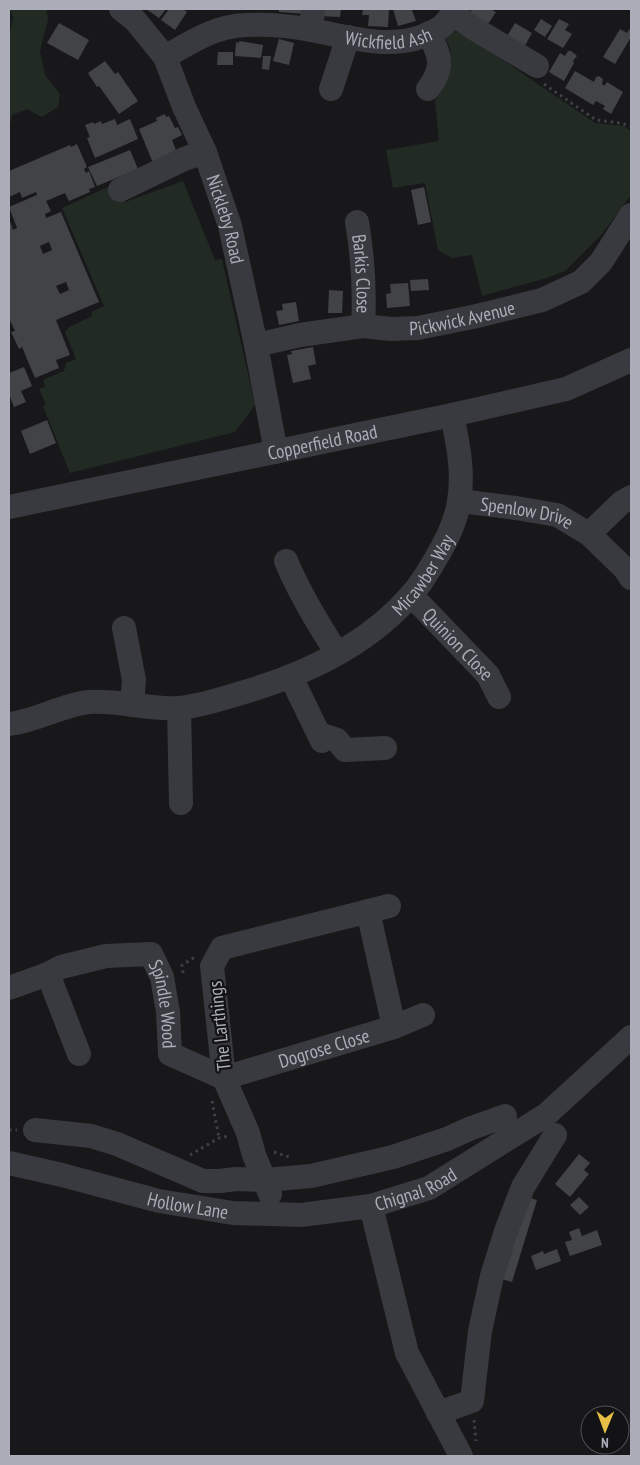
<svg xmlns="http://www.w3.org/2000/svg" width="640" height="1465" font-family="'PT Sans Narrow',sans-serif">
<rect width="100%" height="100%" fill="#18181a"/>
<g fill="#222a24">
<polygon points="10,9 46,9 48,19 40,51 45,75 60,94 58,107 42,117 27,109 12,115 9,130 9,39 13,17"/>
<polygon points="453,26 595,123 624,126 631,131 631,195 602,234 565,271 547,278 482,296 472,255 452,258 438,250 425,183 393,188 386,150 439,141 435,101 445,84 451,64 450,48 444,35"/>
<polygon points="183,181 215,260 222,259 255,405 235,432 70,473 43,406 46,405 39,389 45,387 43,380 64,371 66,363 76,359 65,332 69,327 92,316 91,312 104,306 62,208 117,183 125,202"/>
</g>
<g fill="#424347" fill-rule="evenodd">
<polygon points="146,9 166,9 159,18"/>
<polygon points="169,9 183,9 187,12 175,30 161,20"/>
<polygon points="279,9 305,9 305,14 279,12"/>
<polygon points="321,9 341,9 340,17 320,16"/>
<polygon points="363,9 389,9 388,27 368,26 369,15 362,15"/>
<polygon points="393,9 416,9 412,10 416,21 398,26"/>
<polygon points="472,9 490,9 496,12 486,27 468,15"/>
<polygon points="541,19 552,26 545,37 534,30"/>
<polygon points="559,19 569,24 565,30 572,34 563,48 547,39"/>
<polygon points="59,23 89,40 78,60 47,43"/>
<polygon points="515,23 532,33 523,49 506,38"/>
<polygon points="631,27 631,37 615,64 603,57 620,29 627,33"/>
<polygon points="279,39 294,43 289,65 273,61"/>
<polygon points="239,41 263,45 261,58 235,56 236,42 239,43"/>
<polygon points="568,51 571,51 575,54 577,56 573,61 574,63 564,81 549,72 560,53 565,56"/>
<polygon points="218,52 233,52 233,65 217,65"/>
<polygon points="263,56 271,56 269,70 262,69"/>
<polygon points="105,61 115,74 118,72 138,101 119,114 99,86 97,87 88,73"/>
<polygon points="575,71 594,82 596,77 599,76 603,79 602,84 604,86 607,82 623,92 611,114 603,109 605,106 596,101 593,105 565,88"/>
<polygon points="165,114 166,117 169,116 175,128 178,127 182,135 172,140 177,153 153,163 139,129 157,121 156,118"/>
<polygon points="115,119 117,125 130,119 138,139 95,158 87,138 90,137 85,125 93,122 94,124 101,121 102,124"/>
<path d="M77,144L87,167L84,169L86,173L89,171L95,187L89,189L90,192L69,201L65,193L46,201L51,211L45,214L46,218L61,212L99,302L56,320L70,355L56,360L59,368L35,378L22,347L19,349L11,332L15,331L9,318V218L13,230L17,228L9,207L37,195L36,192L22,198L20,192L9,197V171L70,145L71,147ZM49,242L52,250L43,254L40,246ZM66,282L69,290L60,294L56,286Z"/>
<polygon points="130,150 138,169 97,186 88,167"/>
<polygon points="424,187 431,222 418,225 411,190"/>
<polygon points="428,279 429,290 411,291 410,280"/>
<polygon points="408,283 410,306 387,308 386,294 391,293 390,284"/>
<polygon points="329,290 343,291 342,313 328,313"/>
<polygon points="296,302 299,321 279,325 276,311 283,310 282,304"/>
<polygon points="313,347 316,364 308,366 311,379 293,383 287,355 292,354 291,351"/>
<polygon points="24,367 32,386 21,391 26,402 14,407 9,394 9,373"/>
<polygon points="47,420 56,443 30,454 21,431"/>
<polygon points="579,1154 590,1163 584,1170 589,1174 570,1197 555,1184"/>
<polygon points="527,1197 537,1200 512,1282 502,1279"/>
<polygon points="579,1197 589,1207 580,1215 570,1205"/>
<polygon points="579,1228 582,1236 597,1230 602,1245 570,1256 565,1242 572,1240 569,1232"/>
<polygon points="557,1249 561,1261 536,1270 531,1256 543,1251 544,1254"/>
</g>
<g fill="none" stroke-linecap="round" stroke-linejoin="round">
<g stroke="#3f4046" stroke-width="3" stroke-dasharray="2.5 4" stroke-linecap="butt">
<polyline points="544,84 596,120 620,123 631,126"/>
<polyline points="183,973 182,965 195,957"/>
<polyline points="212,1101 219,1138"/>
<polyline points="9,1130 17,1130"/>
<polyline points="274,1152 292,1158"/>
<polyline points="190,1155 219,1138 229,1136"/>
<polyline points="474,1420 476,1441"/>
</g>
<g stroke="#393a3f" stroke-width="24">
<path id="s1" d="M121,9L135,20L165,57L184,107L205,152L230,226L256,345L276,452"/>
<polyline points="453,13 473,28 537,66"/>
<polyline points="311,30 313,9"/>
<path id="s2" d="M165,57C191,42 215,26 246,25C266,24 291,26 311,30C355,38 400,54 441,27C447,23 451,15 455,9"/>
<polyline points="331,89 348,37"/>
<path d="M428,89C445,67 440,56 429,33"/>
<polyline points="120,190 184,159 205,152"/>
<path id="s3" d="M357,222C363,257 365,291 363,326"/>
<path id="s4" d="M256,345L300,335L363,326L391,329L418,328L477,316L542,300L581,282L601,262L631,215"/>
<path id="s5" d="M460,501L516,508L557,515L589,534L625,569L631,578"/>
<path id="s6" d="M9,507L452,415L566,389L631,360"/>
<polyline points="589,534 621,503 631,497"/>
<path d="M286,561C300,594 318,624 337,653"/>
<path id="s7" d="M411,595L488,675L499,697"/>
<polyline points="124,628 134,680 132,705"/>
<polyline points="291,677 322,741"/>
<polyline points="179,708 181,803"/>
<path id="s8" d="M9,724C37,721 61,705 89,702C119,700 149,710 179,708C200,706 221,699 241,693C304,675 368,645 412,594C421,584 428,572 435,560C446,542 456,523 459,501C464,473 458,443 452,415"/>
<polyline points="319,734 337,740 345,750 385,748"/>
<polyline points="368,911 394,1027"/>
<polyline points="48,974 79,1054"/>
<path id="s9" d="M9,988L48,974L61,967L106,956L151,954L162,977L168,1012L170,1054L224,1078L394,1027L423,1015"/>
<polyline points="35,1130 91,1136 117,1144 203,1181 220,1181 236,1179 265,1180 311,1176 393,1157 447,1139 469,1129 505,1116"/>
<path id="s10" d="M9,1163L62,1175L159,1201L233,1213L301,1215L371,1206L429,1188L546,1115L631,1037"/>
<polyline points="270,1194 254,1155 248,1133 224,1078 212,966 222,948 389,906"/>
<polyline points="371,1206 407,1353 461,1456"/>
<polyline points="438,1413 472,1401 480,1331 492,1276 506,1231 523,1187 555,1135"/>
</g>
</g>
<g text-anchor="middle" dominant-baseline="central" stroke-width="4.5" stroke-linejoin="round" paint-order="stroke">
<g font-size="19" fill="#abaeb9" stroke="#131315">
<text stroke="none"><textPath href="#s2" startOffset="232">Wickfield Ash</textPath></text>
<text stroke="none"><textPath href="#s1" startOffset="239">Nickleby Road</textPath></text>
<text stroke="none"><textPath href="#s3" startOffset="52">Barkis Close</textPath></text>
<text stroke="none"><textPath href="#s4" startOffset="209">Pickwick Avenue</textPath></text>
<text stroke="none"><textPath href="#s6" startOffset="320">Copperfield Road</textPath></text>
<text stroke="none"><textPath href="#s5" startOffset="68">Spenlow Drive</textPath></text>
<text stroke="none"><textPath href="#s8" startOffset="460">Micawber Way</textPath></text>
<text stroke="none"><textPath href="#s7" startOffset="68">Quinion Close</textPath></text>
<text stroke="none"><textPath href="#s9" startOffset="200">Spindle Wood</textPath></text>
<text transform="translate(219 1026) rotate(-96)">The Larthings</text>
<text stroke="none"><textPath href="#s9" startOffset="414">Dogrose Close</textPath></text>
<text stroke="none"><textPath href="#s10" startOffset="416">Chignal Road</textPath></text>
<text stroke="none"><textPath href="#s10" startOffset="184">Hollow Lane</textPath></text>
</g>
</g>
<rect width="640" height="1465" fill="none" stroke="#abaeb9" stroke-width="20"/>
<g transform="translate(605 1430) rotate(181)"><circle r="24" fill="#131315" stroke="#505157"/>
<path d="M0-4L9 19L0 12L-9 19Z" fill="#e6bf44"/>
<text y="-8" font-size="14" font-weight="bold" text-anchor="middle" fill="#abaeb9">N</text>
</g>
</svg>
